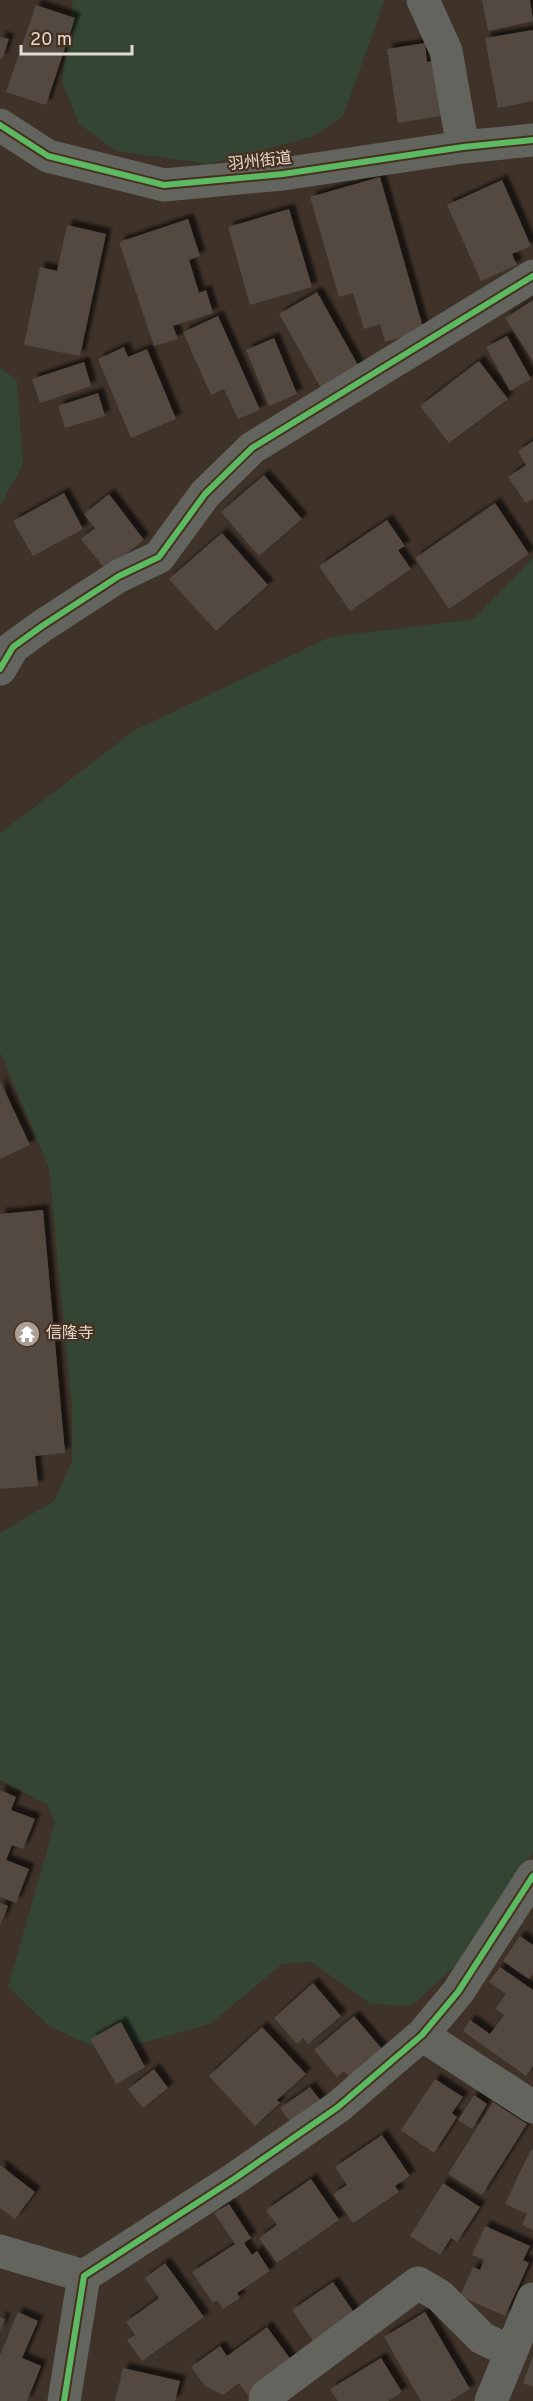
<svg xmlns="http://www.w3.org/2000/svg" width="533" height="2401" font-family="Overpass,'Noto Sans JP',sans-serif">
<defs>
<filter id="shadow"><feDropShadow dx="5.5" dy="-5.5" stdDeviation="1.5" flood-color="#0009"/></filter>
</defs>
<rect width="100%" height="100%" fill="#3e3229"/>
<g fill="#344533">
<polygon points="73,0 385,0 343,116 312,137 209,164 116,151 79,124 62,81"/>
<polygon points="0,368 17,380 23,464 0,506"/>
<polygon points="533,558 533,1853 466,1956 411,2006 371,2004 311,1962 282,1964 210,2024 107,2053 49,2026 8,1987 55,1822 48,1805 0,1780 0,1533 54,1501 72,1461 72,1408 49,1168 0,1052 0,833 135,730 330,637 474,619"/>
</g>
<g fill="#534941" filter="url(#shadow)">
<polygon points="482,0 530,0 533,21 488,31"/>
<polygon points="36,5 75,18 46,105 6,92"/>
<polygon points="533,30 533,101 498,108 485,38"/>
<polygon points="0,37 9,39 2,59 0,58"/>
<polygon points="425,43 427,62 439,60 448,115 398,123 387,49"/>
<polygon points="380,177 424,331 385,342 380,324 364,329 353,293 339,297 310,197"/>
<polygon points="502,180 531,246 512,254 517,265 481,281 447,205"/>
<polygon points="289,209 312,287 250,305 228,227"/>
<polygon points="188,219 200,256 189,260 199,293 206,290 213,313 173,326 178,339 154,346 119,242"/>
<polygon points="67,225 106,234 80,356 24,345 40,267 57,271"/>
<polygon points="317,292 359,367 321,388 279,314"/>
<polygon points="533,300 533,361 505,318"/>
<polygon points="218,316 260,410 238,419 224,389 211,395 183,332"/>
<polygon points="507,336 531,379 510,391 486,347"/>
<polygon points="274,338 297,394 269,406 246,350"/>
<polygon points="124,347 128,357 147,349 176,419 131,438 98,359"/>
<polygon points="479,361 508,399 449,443 420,406"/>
<polygon points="84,362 91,386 40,403 32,379"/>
<polygon points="98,393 105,416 65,428 58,406"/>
<polygon points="533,441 533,499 526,503 508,477 526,465 518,451"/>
<polygon points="264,475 302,519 259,556 221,512"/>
<polygon points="64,493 83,529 33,556 13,521"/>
<polygon points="109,494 144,540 106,570 81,539 95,528 84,514"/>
<polygon points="495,503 529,554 449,609 415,558"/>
<polygon points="387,520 405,546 398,550 411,569 350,611 319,566"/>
<polygon points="222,533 268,585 216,631 169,579"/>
<polygon points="0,1081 30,1145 0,1159"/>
<polygon points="43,1210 65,1453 35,1456 38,1486 0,1489 0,1214"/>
<polygon points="0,1790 16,1797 11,1810 35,1819 23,1849 12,1845 6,1860 29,1869 16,1903 0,1897"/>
<polygon points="0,1903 8,1906 0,1925"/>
<polygon points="520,1936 533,1945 533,1973 529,1979 503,1961"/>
<polygon points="500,1967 533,1990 533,2066 526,2076 463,2031 470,2020 490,2034 504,2015 495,2009 506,1994 489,1982"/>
<polygon points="313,1983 341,2016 308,2044 303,2038 297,2044 274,2018"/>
<polygon points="354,2016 382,2049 349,2077 344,2071 337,2077 314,2050"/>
<polygon points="121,2022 145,2067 116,2084 90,2039"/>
<polygon points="262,2027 306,2074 277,2100 280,2103 255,2126 209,2076"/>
<polygon points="154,2069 168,2088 143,2108 128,2089"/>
<polygon points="435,2079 463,2097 452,2113 457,2117 434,2153 401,2130"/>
<polygon points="310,2087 321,2101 291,2123 280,2108"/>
<polygon points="474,2095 487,2104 472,2129 458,2120"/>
<polygon points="493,2102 527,2124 482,2195 448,2174"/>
<polygon points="382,2135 410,2176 395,2186 399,2192 353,2223 333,2194 347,2185 335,2167"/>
<polygon points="531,2149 533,2150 533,2230 522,2225 527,2214 505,2204"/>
<polygon points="0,2165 35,2192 15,2219 0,2208"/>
<polygon points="311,2179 339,2220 277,2263 259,2238 277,2225 266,2210"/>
<polygon points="443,2183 480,2207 457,2242 451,2238 440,2255 410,2236"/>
<polygon points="229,2204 251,2238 244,2243 252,2255 257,2251 270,2271 237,2293 240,2298 223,2309 217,2300 213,2303 192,2272 235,2244 214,2213"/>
<polygon points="485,2226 530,2246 523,2260 529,2263 505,2316 460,2296 473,2267 480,2270 484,2260 472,2255"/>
<polygon points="165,2263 204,2317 142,2361 127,2340 135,2335 126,2322 159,2298 145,2278"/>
<polygon points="333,2282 357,2317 316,2345 292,2310"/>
<polygon points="18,2312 38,2321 22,2358 41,2366 27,2401 0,2401 0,2355"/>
<polygon points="425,2312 470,2389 450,2401 421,2401 384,2337"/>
<polygon points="0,2317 5,2319 0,2331"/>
<polygon points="267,2327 294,2364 249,2397 239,2383 223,2395 205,2386 191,2367 220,2346 227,2356"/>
<polygon points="533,2356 533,2387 523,2383"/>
<polygon points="381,2358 402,2392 388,2401 338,2401 330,2389"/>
<polygon points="123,2368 180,2381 175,2401 115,2401"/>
</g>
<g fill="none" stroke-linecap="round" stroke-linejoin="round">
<g stroke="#64645f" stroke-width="33">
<polyline points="423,0 446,51 463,147"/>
<polyline points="0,125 48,156 164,185 283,174 463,147 533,140"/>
<polyline points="0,669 13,647 42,626 119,576 159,557 205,494 252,448 533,276"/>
<polyline points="422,2035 533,2107"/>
<polyline points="0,2251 84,2276"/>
<polyline points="64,2401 84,2276 234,2179 338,2107 422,2035 458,1992 533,1876"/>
<polyline points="265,2401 266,2396 418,2283 440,2296 482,2338 511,2352"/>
<polyline points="491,2401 533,2299"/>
</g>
<g stroke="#463121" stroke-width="10">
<g id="cycleway">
<polyline points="0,125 48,156 164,185 283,174 463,147 533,140"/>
<polyline points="0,669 13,647 42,626 119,576 159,557 205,494 252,448 533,276"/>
<polyline points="64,2401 84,2276 234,2179 338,2107 422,2035 458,1992 533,1876"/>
</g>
</g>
<use href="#cycleway" stroke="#5cba63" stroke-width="6"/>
</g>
<defs>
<g id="temple-disc" transform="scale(1.35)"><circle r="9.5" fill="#ab9f95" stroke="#463121"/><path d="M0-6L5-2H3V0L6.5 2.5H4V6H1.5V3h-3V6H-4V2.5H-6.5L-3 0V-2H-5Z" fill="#fff"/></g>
</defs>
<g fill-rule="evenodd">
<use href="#temple-disc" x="27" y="1334"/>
</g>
<g text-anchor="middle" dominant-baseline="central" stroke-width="4.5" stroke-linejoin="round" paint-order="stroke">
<g font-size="16" fill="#e6d9cf" stroke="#463121">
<text transform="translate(260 162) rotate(-6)">羽州街道</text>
</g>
<g font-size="16" fill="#e6d9cf" stroke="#463121" text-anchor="start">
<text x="46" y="1334">信隆寺</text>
</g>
</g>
<path d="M21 45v9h111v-9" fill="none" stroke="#e6d9cf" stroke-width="3"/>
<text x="30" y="45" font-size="18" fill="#e6d9cf" stroke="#463121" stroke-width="4.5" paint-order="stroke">20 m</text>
</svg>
